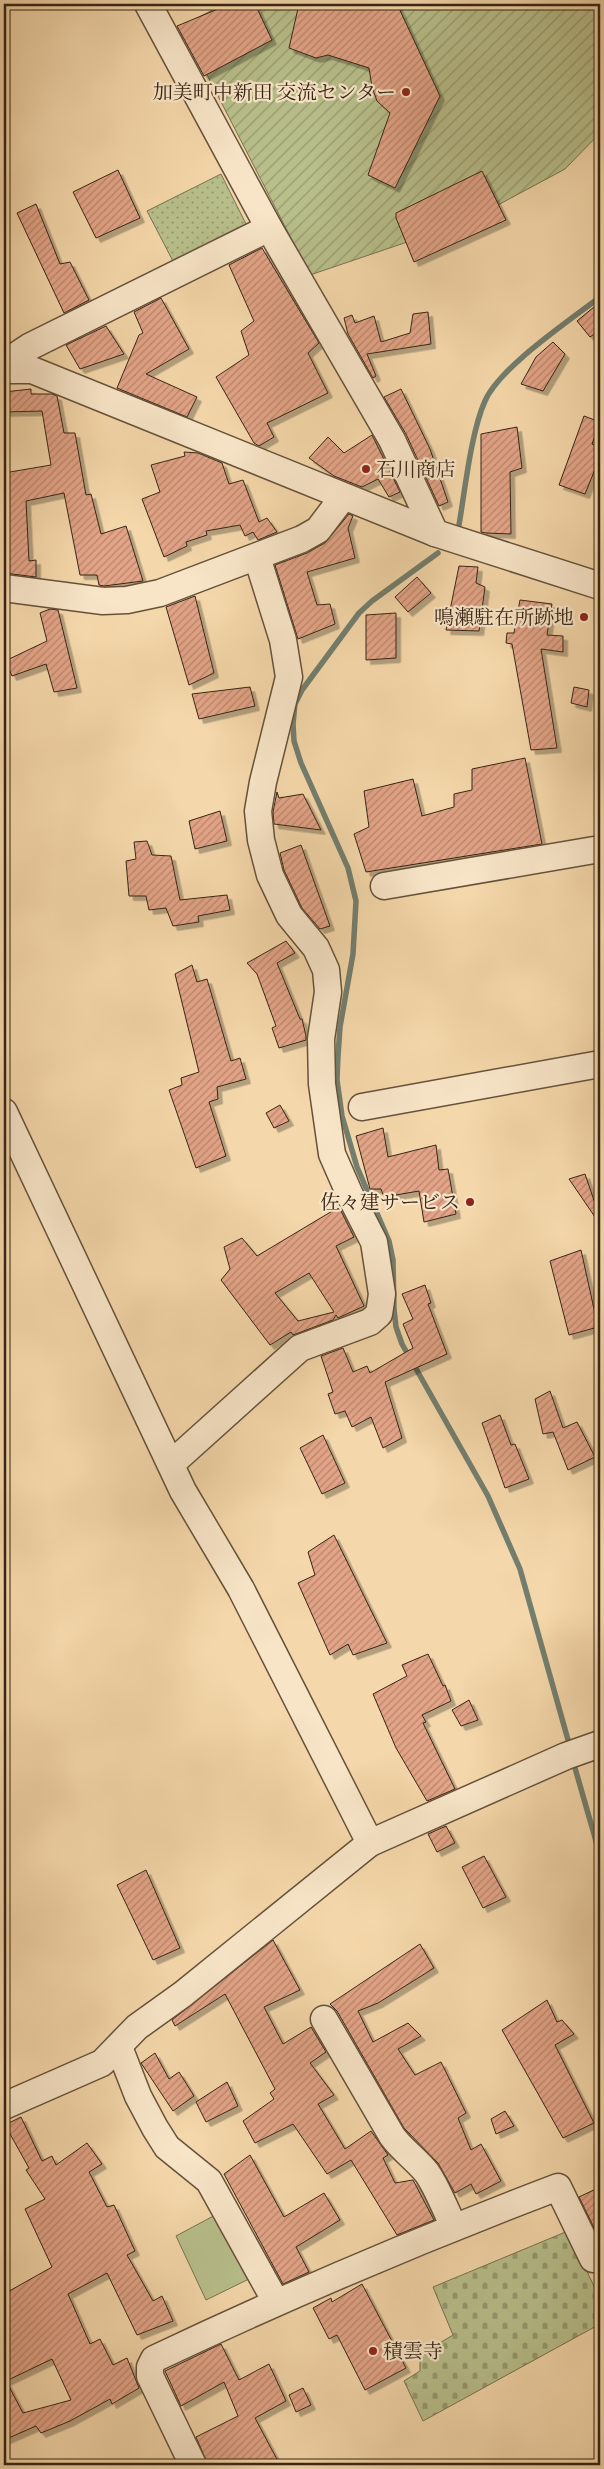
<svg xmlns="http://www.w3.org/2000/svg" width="604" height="2469" font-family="'EB Garamond','Noto Serif JP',serif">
<defs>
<pattern id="grass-dots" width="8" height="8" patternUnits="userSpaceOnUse" patternTransform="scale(1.25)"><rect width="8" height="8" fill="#b8bf8b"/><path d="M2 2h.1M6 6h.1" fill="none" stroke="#969b70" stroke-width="1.8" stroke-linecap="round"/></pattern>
<pattern id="cemetery-stones" width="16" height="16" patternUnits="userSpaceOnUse" patternTransform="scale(1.25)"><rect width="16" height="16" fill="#b8bf8b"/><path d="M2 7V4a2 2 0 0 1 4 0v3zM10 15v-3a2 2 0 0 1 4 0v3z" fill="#969b70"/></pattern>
<pattern id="garden-furrows" width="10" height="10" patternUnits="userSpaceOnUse" patternTransform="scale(1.25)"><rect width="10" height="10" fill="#b8bf8b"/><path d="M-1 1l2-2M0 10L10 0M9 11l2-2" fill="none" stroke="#969b70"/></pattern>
<pattern id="building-hatch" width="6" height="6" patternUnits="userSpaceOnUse" patternTransform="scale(1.25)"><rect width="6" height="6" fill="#e3a487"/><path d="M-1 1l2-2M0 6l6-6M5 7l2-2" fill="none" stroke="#b9856d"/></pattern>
<filter id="shadow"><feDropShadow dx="4.5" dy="4.5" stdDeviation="0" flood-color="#0004"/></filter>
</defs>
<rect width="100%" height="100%" fill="#f4d7aa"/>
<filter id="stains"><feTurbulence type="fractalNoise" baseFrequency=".004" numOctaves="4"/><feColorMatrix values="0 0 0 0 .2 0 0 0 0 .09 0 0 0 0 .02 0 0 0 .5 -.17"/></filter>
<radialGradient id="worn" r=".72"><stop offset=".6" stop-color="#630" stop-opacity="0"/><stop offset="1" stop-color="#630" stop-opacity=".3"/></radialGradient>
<polygon fill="url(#grass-dots)" stroke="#777250" points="221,174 248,228 175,265 147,211"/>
<polygon fill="url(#cemetery-stones)" stroke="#777250" points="568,2231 600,2299 600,2324 423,2421 404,2381 420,2371 420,2355 453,2335 433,2287"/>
<polygon fill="#b8bf8b" stroke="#777250" points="219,2213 249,2279 206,2300 176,2236"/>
<polygon fill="url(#garden-furrows)" stroke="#777250" points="224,4 600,4 600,133 565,169 496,206 416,239 310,275 182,26"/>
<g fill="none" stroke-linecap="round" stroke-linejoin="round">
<g stroke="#737e6e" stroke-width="5.5">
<path d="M459,525C465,490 471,432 485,401C500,367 569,321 600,297"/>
<polyline points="438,553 372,601 359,613 302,690 295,704 293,724 294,741 301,763 348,868 356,901 353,954 340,1027 338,1056 337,1080 342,1116 357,1167 389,1241 393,1260 394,1309 396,1327 402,1344 488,1496 520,1569 570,1747"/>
<polyline points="573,1761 600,1855"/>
</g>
</g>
<g fill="url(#building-hatch)" stroke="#362515" fill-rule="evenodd" filter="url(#shadow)">
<polygon points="230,4 255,4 272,40 204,76 177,26"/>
<polygon points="299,4 397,4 440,96 395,188 368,175 390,113 377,101 372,87 369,68 328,55 316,58 289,48"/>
<polygon points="118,170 140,218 96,238 73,192"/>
<polygon points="482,171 506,220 414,262 396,218 396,213"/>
<polygon points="36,204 60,264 70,262 89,300 64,313 17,213"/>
<polygon points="262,248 319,343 308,353 328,393 267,423 274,437 259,446 254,443 216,377 249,355 241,331 254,321 229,265"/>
<polygon points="161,298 189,349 146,374 197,397 187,417 117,388 139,335 143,333 134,312"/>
<polygon points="600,302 600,330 590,337 577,321"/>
<polygon points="428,312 431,344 367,354 376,376 373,378 348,334 344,318 352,315 355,323 374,316 381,342 410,333 413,314"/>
<polygon points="106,326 124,354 80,369 66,345"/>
<polygon points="553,342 565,354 543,391 521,384 536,357"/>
<polygon points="31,389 31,394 52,394 57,396 64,433 75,433 86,495 91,494 101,534 126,526 143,581 104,586 99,585 97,575 80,575 64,493 26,501 29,561 36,560 36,577 4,573 4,473 51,465 42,411 4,412 4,392"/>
<polygon points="401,389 430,449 448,502 439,506 406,434 384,397"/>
<polygon points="584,416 600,422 592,444 600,448 600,457 585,494 559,485"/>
<polygon points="517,427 522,468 510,472 511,534 486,533 481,532 481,434"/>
<polygon points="372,435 400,492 389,497 378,479 362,487 334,476 309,458 328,437 344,453"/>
<polygon points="184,452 198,453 222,463 229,484 243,480 259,522 267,518 277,532 258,540 253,532 245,536 240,525 206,531 207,535 186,542 187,546 164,557 142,499 160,492 151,465 185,456"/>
<polygon points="349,514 353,516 348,528 355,558 307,572 317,605 330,604 335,624 298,639 275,565 307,553 325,543"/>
<polygon points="459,566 478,567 476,583 485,587 479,631 446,630"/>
<polygon points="417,577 431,593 408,612 395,597"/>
<polygon points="195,596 214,673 189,685 166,607"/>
<polygon points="520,600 552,604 547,635 563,636 563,652 541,649 557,748 531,750 512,644 506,643 507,633 514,633"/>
<polygon points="50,609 58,610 77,688 54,692 46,664 12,676 5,661 47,641 40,613"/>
<polygon points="396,613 396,658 366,660 366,615"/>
<polygon points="250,687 255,706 199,719 192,694"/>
<polygon points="574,687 589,690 587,707 571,703"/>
<polygon points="525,758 542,844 366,872 354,834 369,827 364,791 413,779 422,816 454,807 454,794 472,790 472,769"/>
<polygon points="277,792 279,798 303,794 321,830 274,824 273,812"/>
<polygon points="220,811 227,841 195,849 189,821"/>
<polygon points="147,841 152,855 171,856 180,900 227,895 230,910 198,916 199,922 173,926 166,908 149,910 146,896 129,896 126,861 136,859 134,842"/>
<polygon points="301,845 330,926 320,929 302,908 284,870 280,853"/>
<polygon points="286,941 295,953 277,963 300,1019 302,1019 306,1036 306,1040 279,1048 272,1028 276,1026 257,974 247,963"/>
<polygon points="192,965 197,982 207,979 231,1061 240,1058 246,1079 217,1087 218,1099 209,1102 226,1156 196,1168 169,1090 182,1085 181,1078 199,1072 175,974"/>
<polygon points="280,1105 289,1121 274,1128 266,1113"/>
<polygon points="383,1128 388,1157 436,1145 439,1170 448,1169 456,1214 424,1222 419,1191 384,1197 381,1189 370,1189 356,1136"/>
<polygon points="585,1174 599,1215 595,1217 569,1179"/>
<path d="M339,1207L354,1237L336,1246L364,1306L338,1318L336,1315L333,1320L293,1335L291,1332L270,1345L221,1280L230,1269L224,1247L242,1238L257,1256ZM309,1273L334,1312L298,1321L275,1293Z"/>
<polygon points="581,1250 598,1327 569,1335 550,1261"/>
<polygon points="425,1285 431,1303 428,1304 447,1354 385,1382 402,1438 383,1448 371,1417 352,1427 345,1411 335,1414 328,1394 333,1392 321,1356 343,1348 353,1372 367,1366 370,1373 413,1348 403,1324 413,1319 402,1294"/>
<polygon points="550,1391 563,1428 577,1422 595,1457 568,1470 553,1432 543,1434 535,1399"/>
<polygon points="500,1415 511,1445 515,1444 529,1479 505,1488 482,1423"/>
<polygon points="323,1435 345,1483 322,1494 300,1448"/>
<polygon points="334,1535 387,1643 353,1655 348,1644 330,1655 298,1583 315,1575 308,1552"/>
<polygon points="428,1654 443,1686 445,1685 451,1701 422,1715 426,1722 423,1723 455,1789 427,1801 396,1748 373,1694 407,1676 402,1665"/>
<polygon points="469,1700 478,1720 461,1726 452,1710"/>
<polygon points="446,1826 455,1843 437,1852 428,1834"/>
<polygon points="484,1856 506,1897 483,1908 462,1867"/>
<polygon points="146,1870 180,1948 153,1960 117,1885"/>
<polygon points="273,1940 300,1990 264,2007 283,2044 311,2027 326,2052 310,2063 334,2095 318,2104 345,2149 371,2131 388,2155 383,2158 395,2183 413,2180 434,2220 397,2235 351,2160 327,2174 293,2124 255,2143 243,2121 274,2099 270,2093 275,2089 225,1994 175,2026 172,2020"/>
<polygon points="420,1944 434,1968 378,2003 358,2011 373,2042 408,2023 421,2036 398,2049 415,2075 441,2062 466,2113 458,2118 471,2150 481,2144 501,2181 476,2194 471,2184 455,2193 438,2163 404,2128 337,2011 330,2004"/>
<polygon points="547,2000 557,2022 562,2020 574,2034 555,2045 594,2123 563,2138 502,2030"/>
<polygon points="155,2053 169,2079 179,2072 194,2096 173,2111 141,2063"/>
<polygon points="227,2082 238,2106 206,2122 196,2102"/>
<polygon points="505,2111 514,2126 496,2134 491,2119"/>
<path d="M21,2117L42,2161L52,2156L56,2165L87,2143L102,2164L89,2172L107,2207L114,2205L135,2251L127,2255L153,2301L162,2296L173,2321L137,2335L107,2273L68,2294L90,2344L100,2339L113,2365L127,2358L139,2388L112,2404L110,2399L70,2421L41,2433L36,2426L4,2440V2294L52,2267L25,2209L45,2199L26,2170L29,2168L5,2125ZM52,2359L71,2400L23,2413L6,2381Z"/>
<polygon points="250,2155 284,2217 324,2193 340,2220 296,2247 309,2272 283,2284 224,2174"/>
<polygon points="600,2187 600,2240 579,2197"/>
<polygon points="362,2284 406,2368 365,2390 337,2335 329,2339 313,2308 331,2298 332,2302"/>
<polygon points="221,2344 239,2380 269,2364 286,2401 255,2418 280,2465 208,2465 196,2437 238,2416 224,2382 181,2406 165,2371"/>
<polygon points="303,2388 311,2405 296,2412 289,2395"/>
</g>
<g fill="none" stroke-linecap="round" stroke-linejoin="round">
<g stroke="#66523a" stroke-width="29">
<g id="minor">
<polyline points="148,4 269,228 392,440 435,533"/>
<polyline points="4,370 32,370 435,533 600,586"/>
<polyline points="7,370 17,355 29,347 269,228"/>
<polyline points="4,588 103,601 127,600 160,593 302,539 318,530 343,497"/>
<polyline points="384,886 600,849"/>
<polyline points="362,1107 600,1064"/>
<polyline points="4,1112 183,1491 241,1589 370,1843 183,1994 137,2027 102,2063 4,2106"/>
<polyline points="171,1464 300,1348 370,1322 379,1314 382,1294 374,1242 350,1195 332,1154 322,1084 321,1039 328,992 326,970 316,948 289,915 270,875 261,840 258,811 263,782 289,677 283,640 257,557"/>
<polyline points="370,1843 566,1756 600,1744"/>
<path d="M324,2019L392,2136C402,2150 416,2159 427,2173C438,2189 445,2209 454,2227"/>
<polyline points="119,2047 138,2096 155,2128 167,2147 209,2181 276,2302"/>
<path d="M193,2465L150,2376V2367L154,2359C287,2296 421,2239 558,2187L593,2259L600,2257"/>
</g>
</g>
<use href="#minor" stroke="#f8e5c8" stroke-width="26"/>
</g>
<g fill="#8f2418" stroke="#f8e5c8" stroke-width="2">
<circle cx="406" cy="92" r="5"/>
<circle cx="366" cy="469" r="5"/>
<circle cx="584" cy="617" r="5"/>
<circle cx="470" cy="1202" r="5"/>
<circle cx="373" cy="2351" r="5"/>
</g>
<g text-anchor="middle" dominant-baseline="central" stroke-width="4.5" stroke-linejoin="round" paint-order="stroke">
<g font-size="20" fill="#362515" stroke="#f8e5c8" text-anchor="end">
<text x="396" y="92">加美町中新田 交流センター</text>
<text x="376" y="469" text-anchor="start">石川商店</text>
<text x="574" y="617">鳴瀬駐在所跡地</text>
<text x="460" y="1202">佐々建サービス</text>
<text x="383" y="2351" text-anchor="start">積雲寺</text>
</g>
</g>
<rect width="604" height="2469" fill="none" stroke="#f4d7aa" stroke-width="20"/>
<rect x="5" y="5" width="594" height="2459" fill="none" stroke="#362515" stroke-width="2.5"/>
<rect x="10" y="10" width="584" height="2449" fill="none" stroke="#362515"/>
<rect width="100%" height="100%" filter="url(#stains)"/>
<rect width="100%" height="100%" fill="url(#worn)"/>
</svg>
